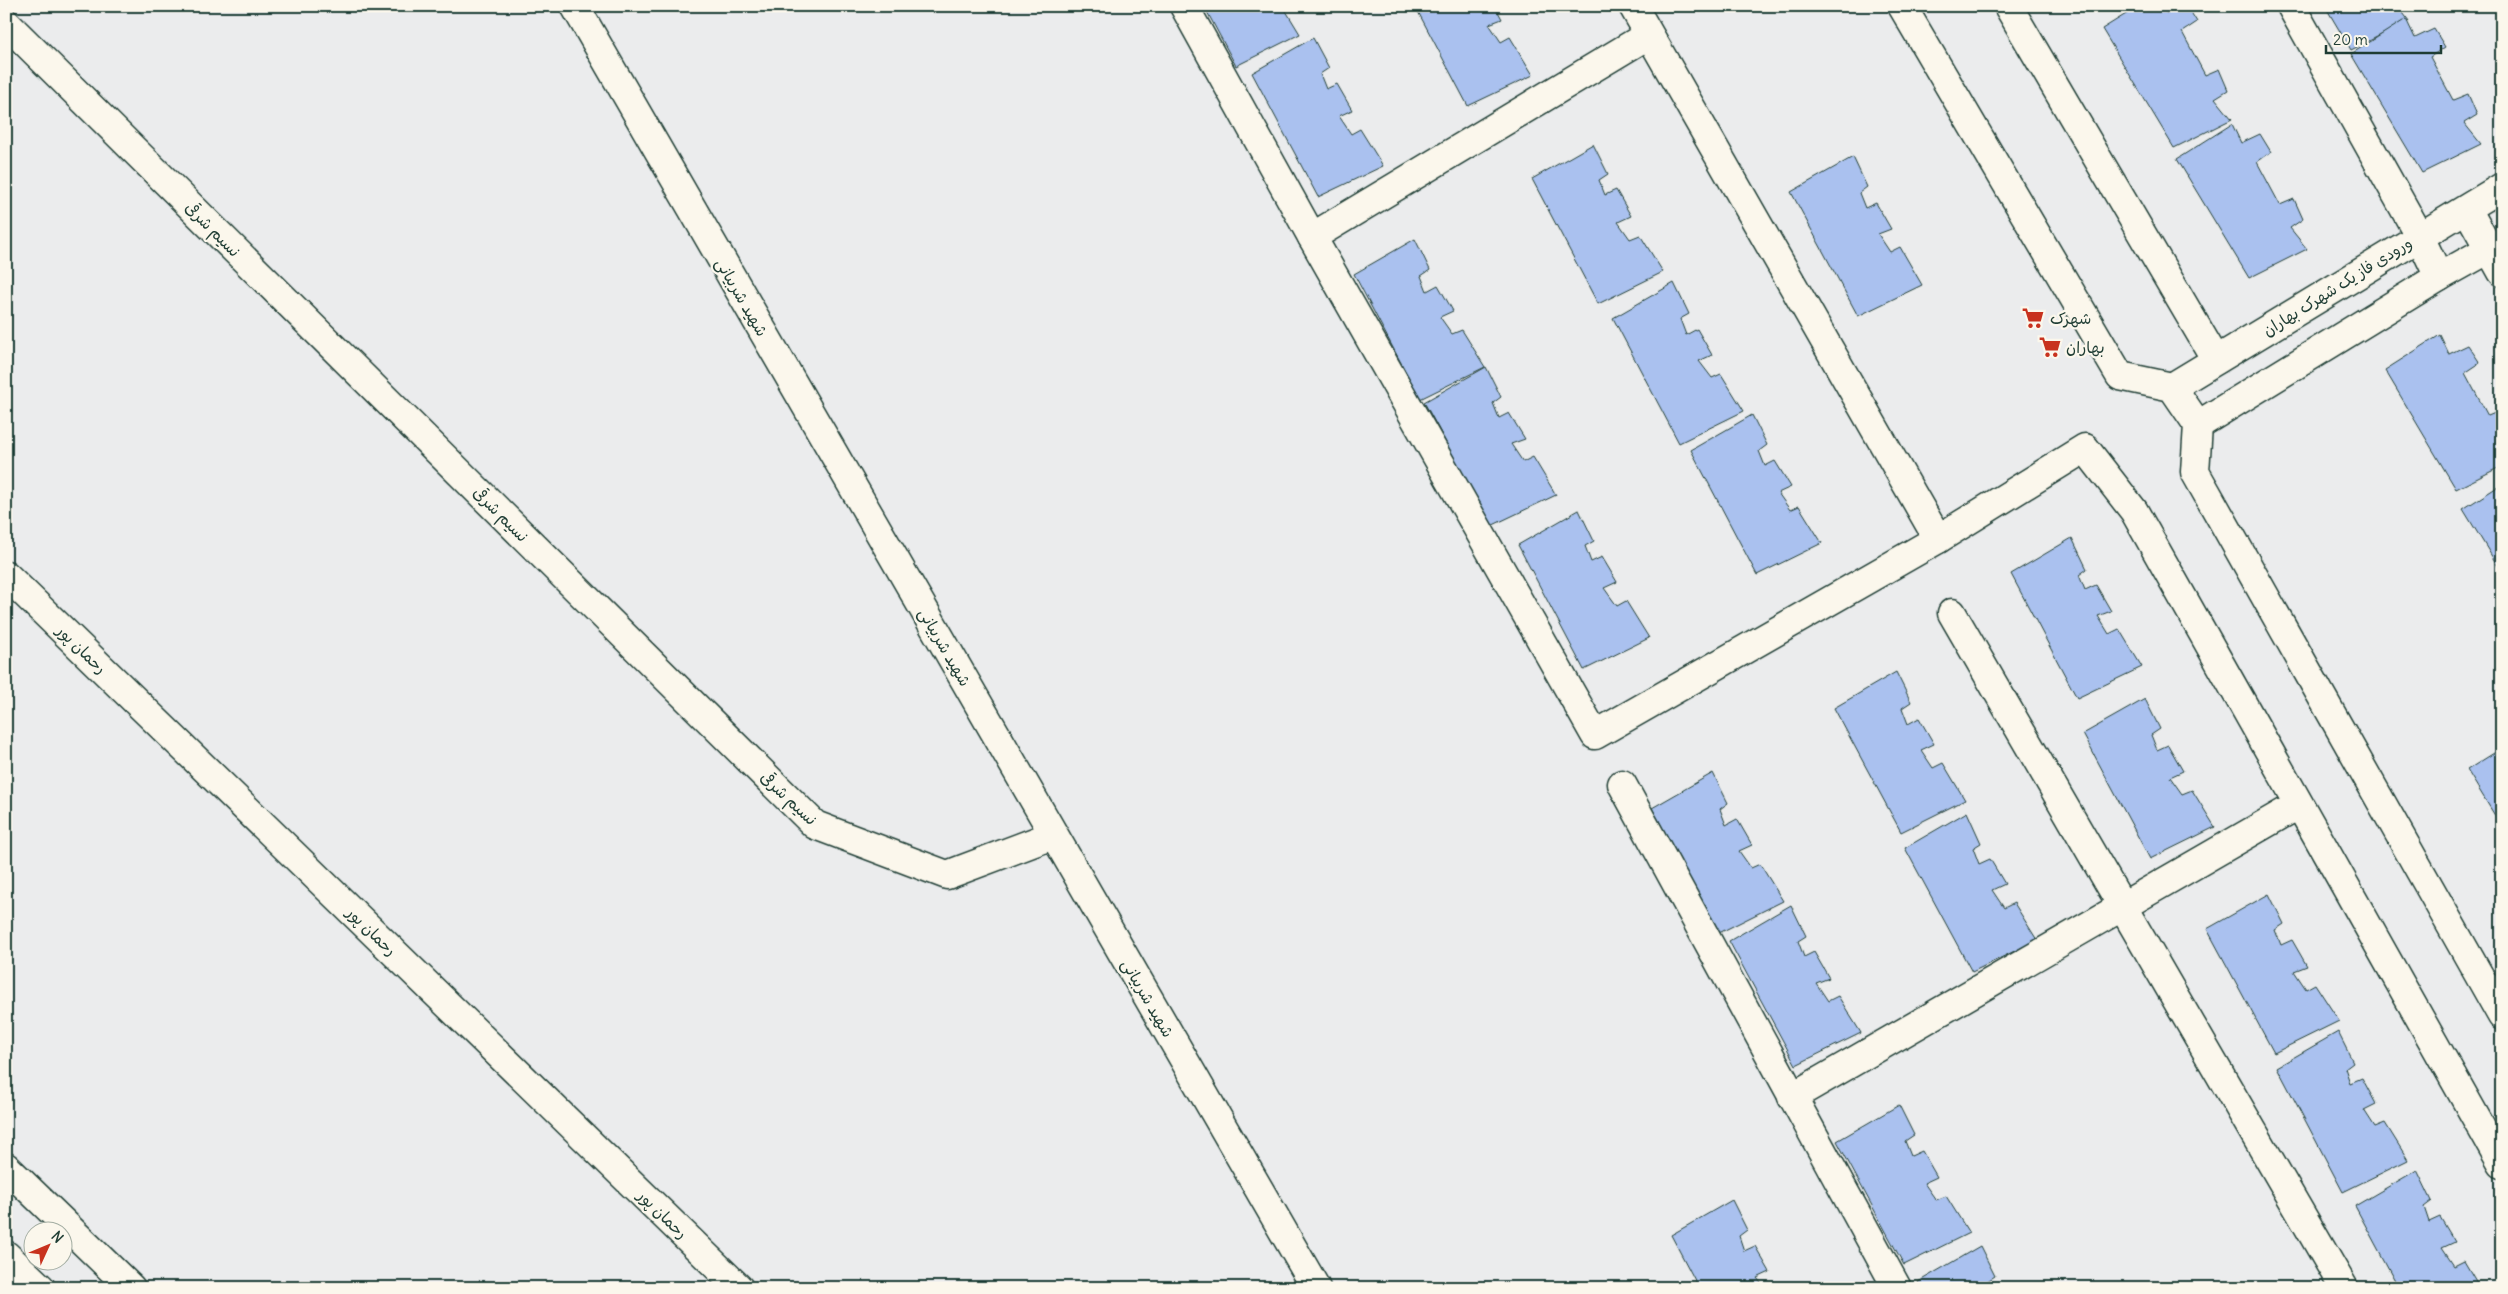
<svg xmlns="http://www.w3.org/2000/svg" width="2508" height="1294" font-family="Delius,'Playpen Sans Arabic',sans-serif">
<rect width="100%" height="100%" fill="#ebeced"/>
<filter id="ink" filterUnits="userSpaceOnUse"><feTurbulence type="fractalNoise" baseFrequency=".02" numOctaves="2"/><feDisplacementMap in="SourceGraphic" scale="10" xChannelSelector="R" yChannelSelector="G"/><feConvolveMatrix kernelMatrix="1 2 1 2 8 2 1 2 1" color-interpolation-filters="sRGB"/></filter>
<g filter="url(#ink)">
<g fill="#aac1ef" stroke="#1f3d34">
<polygon points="1204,6 1283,6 1300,34 1236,66"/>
<polygon points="1415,6 1495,6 1502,19 1489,24 1501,42 1510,37 1533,75 1468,106"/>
<polygon points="2139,6 2163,6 2166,13 2181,6 2187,6 2197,22 2182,32 2205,75 2219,69 2228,90 2215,98 2232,119 2174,148 2102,29"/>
<polygon points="2325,6 2398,6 2409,21 2351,50"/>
<polygon points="2406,19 2415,38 2434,29 2445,47 2430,57 2453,100 2468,94 2477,115 2464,123 2481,144 2422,173 2351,54"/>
<polygon points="1313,38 1329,68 1320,74 1326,89 1337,84 1352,110 1339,116 1351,134 1360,129 1383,166 1318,197 1252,73"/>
<polygon points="2232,124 2241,143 2260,134 2271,152 2257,162 2280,205 2294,199 2303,219 2290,228 2307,249 2249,278 2177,159"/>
<polygon points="1593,144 1608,174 1599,180 1605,195 1616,190 1631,216 1618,222 1630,239 1640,235 1663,272 1598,304 1532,179"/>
<polygon points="1853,157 1867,187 1859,193 1865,208 1876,203 1891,229 1878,234 1890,252 1900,247 1922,285 1858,316 1791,192"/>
<polygon points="1415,239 1430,270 1421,276 1427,291 1438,285 1453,311 1440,317 1452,334 1462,330 1485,367 1420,399 1354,274"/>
<polygon points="1674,283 1689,314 1680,319 1686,335 1697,329 1712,355 1699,361 1712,378 1721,374 1744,411 1679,443 1613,318"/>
<polygon points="2440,335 2449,354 2468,345 2480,363 2465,373 2488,416 2502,410 2502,436 2498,439 2502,443 2502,466 2456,489 2385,370"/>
<polygon points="1486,367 1501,397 1493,403 1499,418 1509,413 1525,439 1511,444 1523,462 1533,457 1556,495 1491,526 1424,402"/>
<polygon points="1752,415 1767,445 1759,451 1765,466 1775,461 1791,487 1778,493 1790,510 1799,506 1822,543 1757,575 1691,450"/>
<polygon points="2502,484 2502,573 2463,509"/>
<polygon points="1579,510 1594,541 1585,546 1591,562 1602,557 1617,582 1604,588 1617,606 1626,601 1649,638 1584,670 1518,545"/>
<polygon points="2072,538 2087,569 2079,575 2085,590 2096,585 2111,611 2098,616 2109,634 2119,629 2142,667 2077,698 2011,574"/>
<polygon points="1896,672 1911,702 1902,708 1908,724 1919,718 1934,744 1921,750 1933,768 1943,763 1965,800 1901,832 1834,708"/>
<polygon points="2145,699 2160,729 2151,735 2157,750 2168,745 2183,771 2170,777 2182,794 2192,790 2215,827 2150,859 2083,734"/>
<polygon points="2502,748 2502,827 2467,770"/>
<polygon points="1713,773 1728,803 1720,809 1726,825 1737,819 1752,845 1739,851 1751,868 1760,864 1783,901 1719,933 1652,808"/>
<polygon points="1967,812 1981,843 1973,848 1979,864 1990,859 2005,884 1992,890 2004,908 2014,903 2037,940 1972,972 1905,848"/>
<polygon points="2269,894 2284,924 2275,930 2281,945 2292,940 2307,966 2294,971 2306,989 2315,984 2339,1021 2274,1053 2207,929"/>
<polygon points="1791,905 1806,936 1798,941 1804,957 1814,952 1829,978 1816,983 1828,1001 1838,996 1861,1033 1796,1065 1729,941"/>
<polygon points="2338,1032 2353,1062 2345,1068 2350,1083 2362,1078 2376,1104 2364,1110 2375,1127 2385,1123 2408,1160 2343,1192 2277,1067"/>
<polygon points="1899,1105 1914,1135 1905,1141 1911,1156 1922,1151 1937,1177 1924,1183 1936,1200 1946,1196 1969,1233 1904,1265 1837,1141"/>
<polygon points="2417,1170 2432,1201 2424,1207 2429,1222 2440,1217 2455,1242 2442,1248 2454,1266 2464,1261 2480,1288 2399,1288 2355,1206"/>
<polygon points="1732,1200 1747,1230 1739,1236 1744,1251 1755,1246 1770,1272 1757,1278 1765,1288 1699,1288 1671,1235"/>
<polygon points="1980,1246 1995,1276 1986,1282 1989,1288 1922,1288 1918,1282"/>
</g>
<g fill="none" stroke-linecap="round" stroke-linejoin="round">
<g stroke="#1f3d34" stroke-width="31">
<g id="minor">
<polyline points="1184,6 1312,237 1595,735 1938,539 2085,448 2134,511 2502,1164"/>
<polyline points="1633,6 1938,539"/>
<polyline points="1902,6 2120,376 2172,387 2198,425 2195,472 2502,1016"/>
<polyline points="2008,6 2216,360"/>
<polyline points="2291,6 2419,235 2439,277"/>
<polyline points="6,23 815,825 947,875 1053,835"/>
<polyline points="2467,209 2502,272"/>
<polyline points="1312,237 1648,35"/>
<polyline points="2172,387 2502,187"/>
<polyline points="2198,425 2439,277 2502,242"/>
<polyline points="1952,613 2344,1288"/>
<polyline points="1622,784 1897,1288"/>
<polyline points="1792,1097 2298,805"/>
</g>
</g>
<g stroke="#1f3d34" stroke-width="31">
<g id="tertiary">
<polyline points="6,575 739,1288"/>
<polyline points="6,1167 131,1288"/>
<polyline points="6,1255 41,1288"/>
</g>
</g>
<g stroke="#1f3d34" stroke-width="31">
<polyline id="secondary" points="575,6 1316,1288"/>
</g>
<use href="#minor" stroke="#fbf7ec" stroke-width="28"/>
<use href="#tertiary" stroke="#fbf7ec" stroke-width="28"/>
<use href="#secondary" stroke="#fbf7ec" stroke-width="28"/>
</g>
</g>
<defs>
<g id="supermarket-bare" transform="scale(1.725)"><path d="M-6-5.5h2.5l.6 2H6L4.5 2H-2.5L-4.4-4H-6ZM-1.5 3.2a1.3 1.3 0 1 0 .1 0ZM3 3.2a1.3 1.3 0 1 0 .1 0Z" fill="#c8321e" stroke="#fbf7ec" stroke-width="2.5" paint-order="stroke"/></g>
</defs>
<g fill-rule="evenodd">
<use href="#supermarket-bare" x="2033" y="318"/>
<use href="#supermarket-bare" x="2050" y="347"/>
</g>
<g text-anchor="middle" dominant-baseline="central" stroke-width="4.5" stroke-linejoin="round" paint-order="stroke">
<g font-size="16" fill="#1f3d34" stroke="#fbf7ec">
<text transform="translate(213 229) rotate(45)">نسیم شرقی</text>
<text transform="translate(2337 286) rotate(-32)">ورودی فاز یک شهرک بهاران</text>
<text transform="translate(742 297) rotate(60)">شهید شربیانی</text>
<text transform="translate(501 514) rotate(45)">نسیم شرقی</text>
<text transform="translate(945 647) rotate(60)">شهید شربیانی</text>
<text transform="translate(82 649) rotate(44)">رحمان پور</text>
<text transform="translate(789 798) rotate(43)">نسیم شرقی</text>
<text transform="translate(372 931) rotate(44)">رحمان پور</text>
<text transform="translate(1148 998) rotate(60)">شهید شربیانی</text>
<text transform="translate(663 1214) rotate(44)">رحمان پور</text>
</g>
<g font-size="16" fill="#1f3d34" stroke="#fbf7ec" text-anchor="start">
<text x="2050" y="318">شهرک</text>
<text x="2066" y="347">بهاران</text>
</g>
</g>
<rect width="2508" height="1294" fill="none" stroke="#fbf7ec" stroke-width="25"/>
<rect x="12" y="12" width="2483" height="1269" fill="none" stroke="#1f3d34" stroke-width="2" filter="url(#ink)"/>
<g transform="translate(48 1246) rotate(46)"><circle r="24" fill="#fbf7ec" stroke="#a3ada2"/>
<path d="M0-4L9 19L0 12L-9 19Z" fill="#c8321e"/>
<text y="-8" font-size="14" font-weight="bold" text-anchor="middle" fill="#1f3d34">N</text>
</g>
<path d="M2326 45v8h115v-8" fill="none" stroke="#1f3d34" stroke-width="2.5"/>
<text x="2333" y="45" font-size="15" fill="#1f3d34" stroke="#fbf7ec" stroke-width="4" paint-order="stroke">20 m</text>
</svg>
